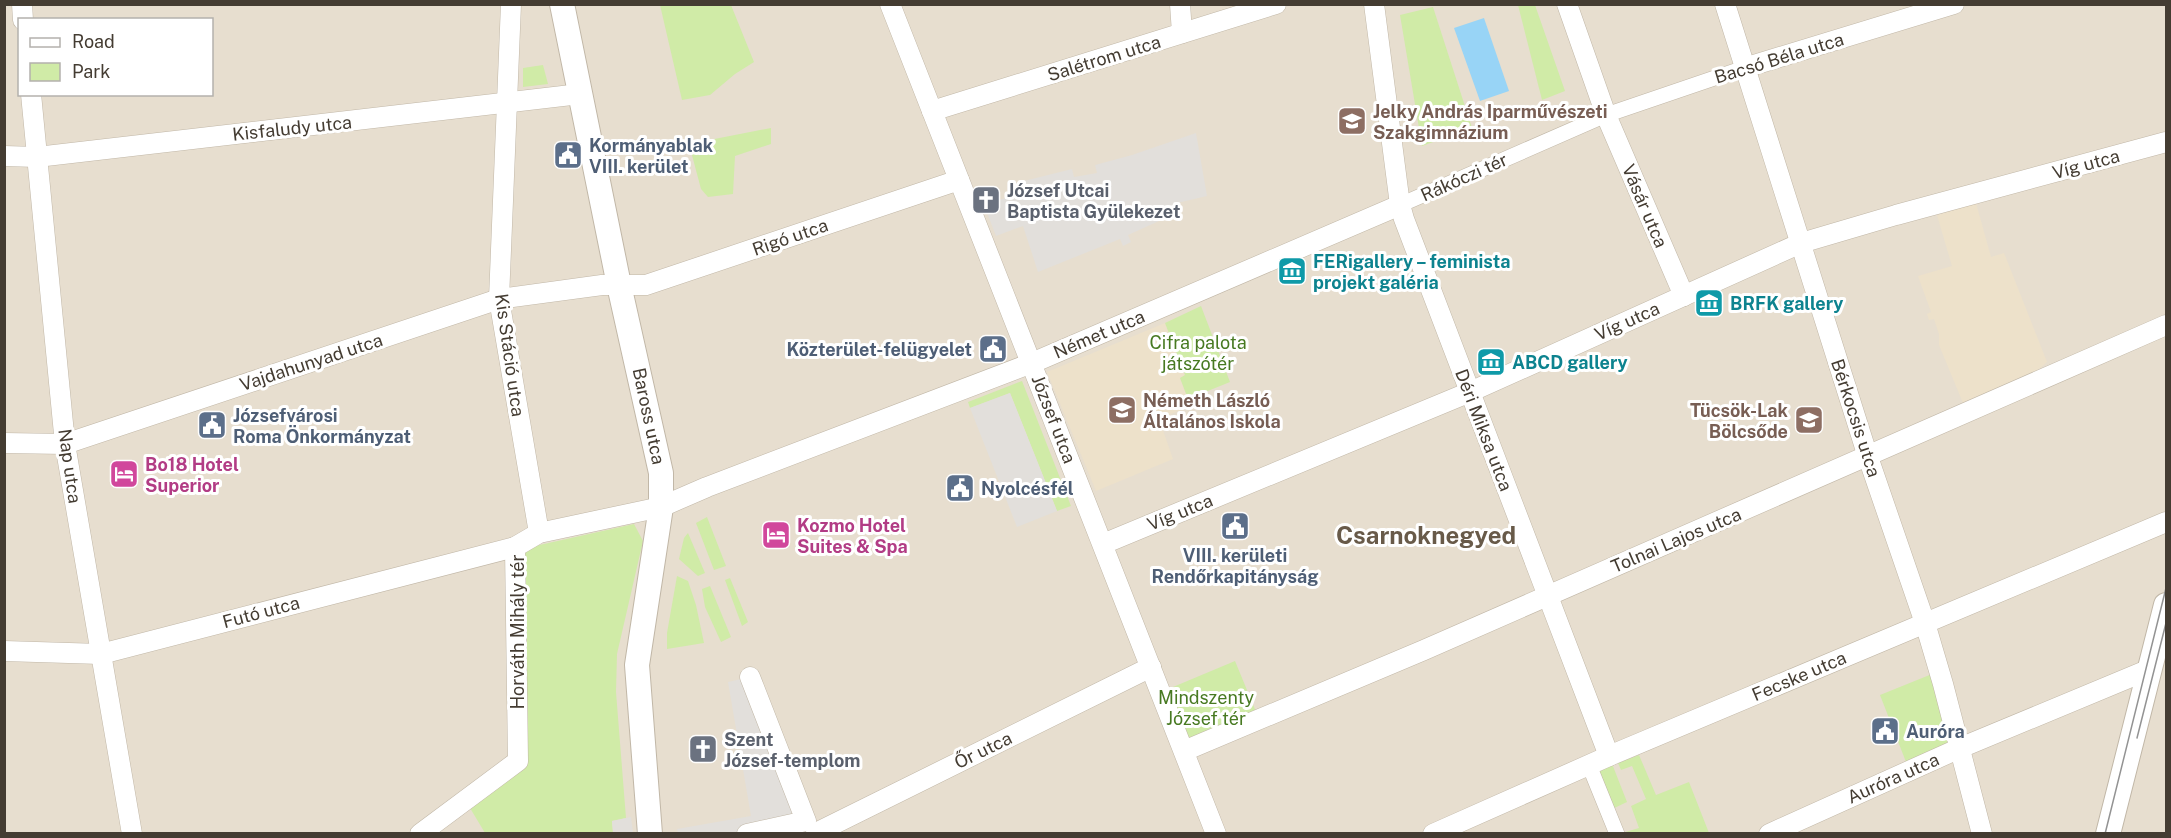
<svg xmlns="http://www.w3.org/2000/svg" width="2171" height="838" font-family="'Public Sans',sans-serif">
<rect width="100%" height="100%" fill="#f3ede2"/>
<path fill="#e7decf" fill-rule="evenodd" d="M5,5H2166V833H5ZM20,20H212V94H20Z"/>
<g fill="#ede1ca">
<polygon points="1976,203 1991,257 2004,253 2047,362 2039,369 1963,403 1939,345 1939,334 1934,319 1929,320 1927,314 1931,312 1918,276 1952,266 1937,215"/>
<polygon points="1165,323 1185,376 1180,378 1191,406 1159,419 1173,459 1096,491 1047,372"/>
</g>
<g fill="#d0eba7">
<polygon points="660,5 731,5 754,62 735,74 710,95 682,100"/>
<polygon points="1518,5 1535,5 1565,91 1542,100"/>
<polygon points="1433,7 1472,128 1422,146 1400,15"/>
<polygon points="543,65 548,84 523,87 523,68"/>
<polygon points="771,128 771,144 735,156 733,194 708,197 701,189 689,144"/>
<polygon points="1201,306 1230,382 1188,399 1180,378 1185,375 1165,323"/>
<polygon points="1022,381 1071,506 1057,511 1010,393 970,408 968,402"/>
<polygon points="707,517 726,566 714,570 696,523"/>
<polygon points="634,524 643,541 617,654 616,692 626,818 612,821 613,833 485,833 470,808 518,773 518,552 535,546"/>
<polygon points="688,533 705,573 698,576 679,559 684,538"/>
<polygon points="677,576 688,581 696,605 704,643 667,649 667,633"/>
<polygon points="730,578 748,622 742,626 725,580"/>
<polygon points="710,586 731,637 721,642 705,607 702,589"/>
<polygon points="1235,661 1259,719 1184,751 1161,692"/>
<polygon points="1932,674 1953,742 1906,762 1880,695"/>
<polygon points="1639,755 1656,795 1689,782 1709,833 1622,833 1639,828 1631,806 1646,799 1632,766 1621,770 1618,763"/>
<polygon points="1609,756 1627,802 1608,811 1597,785 1603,758"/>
</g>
<g fill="#e2dfdb">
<polygon points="1196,133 1207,196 1177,203 1179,212 1128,235 1131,242 1123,246 1120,239 1038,272 1023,226 996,236 984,205 1015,195 1012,184 1072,169 1074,177 1097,173 1095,165 1132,155"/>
<polygon points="1010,393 1057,511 1017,527 970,408"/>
<polygon points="750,677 806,821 747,833 678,833 677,829 751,816 728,682"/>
<polygon points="631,817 633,833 613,833 612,821"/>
</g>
<polygon fill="#98d4f6" points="1484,18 1509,91 1480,101 1454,28"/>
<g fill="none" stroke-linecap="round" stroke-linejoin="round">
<g stroke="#c1b7a7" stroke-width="16">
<g id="pedestrian">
<polyline points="1400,205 1606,115 1744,68"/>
<polyline points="1589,765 1617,834"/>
</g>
</g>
<g stroke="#c1b7a7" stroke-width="21">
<g id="minor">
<polyline points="22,4 23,20"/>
<polyline points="511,4 499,299 539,533"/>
<polyline points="890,4 1216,834"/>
<polyline points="1180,4 1182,33"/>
<polyline points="1374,4 1400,205 1404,219 1609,756"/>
<polyline points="1567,4 1606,115 1684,296"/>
<polyline points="1725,4 1868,457 1925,623 1943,684 1982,834"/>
<polyline points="1744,68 1954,4"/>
<polyline points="31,94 65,444 132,834"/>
<polyline points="932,111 1276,4"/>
<polyline points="4,156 37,157 580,94"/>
<polyline points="4,443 65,444 499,299 602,285 646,285 959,180"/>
<polyline points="1103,544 1470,392 1801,243 1896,215 2166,142"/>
<polyline points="4,651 101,654 515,547 539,533 661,507 707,487 1032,363 1400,205"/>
<polyline points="1184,751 1424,650 2166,325"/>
<polyline points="816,833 1151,667"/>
<polyline points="420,834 518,761 515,547"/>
<polyline points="747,834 806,821 750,677"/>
<polyline points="1433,834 1609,756 2166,522"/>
<polyline points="1769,834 1960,748 2150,669"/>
</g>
</g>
<g stroke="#c1b7a7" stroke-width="26">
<g id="tertiary">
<polyline points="562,4 619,285 661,473 661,507 637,665 650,834"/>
<polyline points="2108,834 2166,605"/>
</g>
</g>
<use href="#pedestrian" stroke="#fff" stroke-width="15"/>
<use href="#minor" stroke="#fff" stroke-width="20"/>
<use href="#tertiary" stroke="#fff" stroke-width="24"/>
<g stroke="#939393" stroke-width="1.5">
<polyline points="2137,738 2166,623"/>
<polyline points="2105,834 2166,588"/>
</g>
</g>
<defs>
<g id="school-square" transform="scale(1.5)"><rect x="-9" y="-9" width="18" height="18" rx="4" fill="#8d6e63" stroke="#fff"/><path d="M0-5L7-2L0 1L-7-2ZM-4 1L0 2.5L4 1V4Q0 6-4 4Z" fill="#fff"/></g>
<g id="civic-square" transform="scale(1.5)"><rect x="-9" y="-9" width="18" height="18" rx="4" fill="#5c6f8a" stroke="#fff"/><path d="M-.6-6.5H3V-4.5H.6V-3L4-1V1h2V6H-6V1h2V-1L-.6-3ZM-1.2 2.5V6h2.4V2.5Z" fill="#fff"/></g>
<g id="church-square" transform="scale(1.5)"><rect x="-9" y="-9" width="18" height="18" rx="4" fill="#6b7280" stroke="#fff"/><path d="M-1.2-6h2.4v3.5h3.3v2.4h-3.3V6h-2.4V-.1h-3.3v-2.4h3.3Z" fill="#fff"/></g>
<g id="museum-square" transform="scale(1.5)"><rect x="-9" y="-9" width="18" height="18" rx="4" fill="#0f9aa8" stroke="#fff"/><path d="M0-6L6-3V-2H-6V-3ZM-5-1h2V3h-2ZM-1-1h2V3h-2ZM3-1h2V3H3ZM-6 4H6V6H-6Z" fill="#fff"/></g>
<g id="hotel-square" transform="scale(1.5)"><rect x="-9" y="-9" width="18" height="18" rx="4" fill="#d1479c" stroke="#fff"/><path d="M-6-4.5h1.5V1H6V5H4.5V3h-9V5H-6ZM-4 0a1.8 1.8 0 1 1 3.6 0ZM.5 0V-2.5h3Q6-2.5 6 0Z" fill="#fff"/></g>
</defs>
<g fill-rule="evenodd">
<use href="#school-square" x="1352" y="121"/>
<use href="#civic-square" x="568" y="155"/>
<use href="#church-square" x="986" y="200"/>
<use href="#museum-square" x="1292" y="271"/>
<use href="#museum-square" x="1709" y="303"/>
<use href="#civic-square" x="993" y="349"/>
<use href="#museum-square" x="1491" y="362"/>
<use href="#school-square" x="1122" y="410"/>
<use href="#school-square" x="1809" y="420"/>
<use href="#civic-square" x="212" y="425"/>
<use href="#hotel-square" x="124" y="474"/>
<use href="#civic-square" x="960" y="488"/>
<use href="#civic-square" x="1235" y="526"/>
<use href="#hotel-square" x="776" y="535"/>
<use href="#civic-square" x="1885" y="731"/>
<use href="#church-square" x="703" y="749"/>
</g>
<g text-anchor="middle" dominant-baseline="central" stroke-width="6" stroke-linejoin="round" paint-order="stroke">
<g font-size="18" fill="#443c32" stroke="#fff">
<text transform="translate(1104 58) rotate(-17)">Salétrom utca</text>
<text transform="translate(1779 58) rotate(-17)">Bacsó Béla utca</text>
<text transform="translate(292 128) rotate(-6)">Kisfaludy utca</text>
<text transform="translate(2086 164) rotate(-15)">Víg utca</text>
<text transform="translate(1464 177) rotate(-24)">Rákóczi tér</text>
<text transform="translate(1645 206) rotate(67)">Vásár utca</text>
<text transform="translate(790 237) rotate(-19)">Rigó utca</text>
<text transform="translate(1627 321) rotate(-24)">Víg utca</text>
<text transform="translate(1099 334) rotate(-23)">Német utca</text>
<text transform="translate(510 355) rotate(82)">Kis Stáció utca</text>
<text transform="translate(311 362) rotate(-18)">Vajdahunyad utca</text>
<text transform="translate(649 416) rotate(78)">Baross utca</text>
<text transform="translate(1856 418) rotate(72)">Bérkocsis utca</text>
<text transform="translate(1054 419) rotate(69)">József utca</text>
<text transform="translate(1484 430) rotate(69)">Déri Miksa utca</text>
<text transform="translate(70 466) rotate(82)">Nap utca</text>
<text transform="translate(1180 512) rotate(-22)">Víg utca</text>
<text transform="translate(1676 540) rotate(-23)">Tolnai Lajos utca</text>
<text transform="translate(261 612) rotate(-15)">Futó utca</text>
<text transform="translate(517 632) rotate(-90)">Horváth Mihály tér</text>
<text transform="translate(1799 676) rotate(-23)">Fecske utca</text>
<text transform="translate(983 750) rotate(-26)">Őr utca</text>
<text transform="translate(1893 778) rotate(-24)">Auróra utca</text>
</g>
<g font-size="18" font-weight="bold" fill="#785e54" stroke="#fff" text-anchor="start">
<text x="1373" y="111">Jelky András Iparművészeti<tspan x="1373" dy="21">Szakgimnázium</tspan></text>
<text x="1143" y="400">Németh László<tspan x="1143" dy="21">Általános Iskola</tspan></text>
<text x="1788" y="410" text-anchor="end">Tücsök-Lak<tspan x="1788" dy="21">Bölcsőde</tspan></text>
</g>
<g font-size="18" font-weight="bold" fill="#4e5e75" stroke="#fff" text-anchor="start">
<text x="589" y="145">Kormányablak<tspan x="589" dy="21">VIII. kerület</tspan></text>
<text x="972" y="349" text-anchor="end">Közterület-felügyelet</text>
<text x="233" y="415">Józsefvárosi<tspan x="233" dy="21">Roma Önkormányzat</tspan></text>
<text x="981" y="488">Nyolcésfél</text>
<text x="1235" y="555" text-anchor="middle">VIII. kerületi<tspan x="1235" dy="21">Rendőrkapitányság</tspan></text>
<text x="1906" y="731">Auróra</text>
</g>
<g font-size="18" font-weight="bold" fill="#5b616d" stroke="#fff" text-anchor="start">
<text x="1007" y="190">József Utcai<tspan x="1007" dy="21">Baptista Gyülekezet</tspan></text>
<text x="724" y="739">Szent<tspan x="724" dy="21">József-templom</tspan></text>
</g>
<g font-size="18" font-weight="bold" fill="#0d838f" stroke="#fff" text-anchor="start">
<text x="1313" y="261">FERigallery – feminista<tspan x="1313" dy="21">projekt galéria</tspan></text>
<text x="1730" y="303">BRFK gallery</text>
<text x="1512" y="362">ABCD gallery</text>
</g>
<g font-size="18" fill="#487a22" stroke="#fff">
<text x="1198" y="342">Cifra palota<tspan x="1198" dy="21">játszótér</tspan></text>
<text x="1206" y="697">Mindszenty<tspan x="1206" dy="21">József tér</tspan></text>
</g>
<g font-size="18" font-weight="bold" fill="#b23c85" stroke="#fff" text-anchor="start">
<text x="145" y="464">Bo18 Hotel<tspan x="145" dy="21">Superior</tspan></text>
<text x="797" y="525">Kozmo Hotel<tspan x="797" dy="21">Suites &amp; Spa</tspan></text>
</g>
<g font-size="24" font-weight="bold" fill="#685a49" stroke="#fff">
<text x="1426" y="535">Csarnoknegyed</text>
</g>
</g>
<rect width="2171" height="838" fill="none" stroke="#443c32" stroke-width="12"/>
<rect x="18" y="18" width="195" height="78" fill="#ffffff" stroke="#b4b1ad" stroke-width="1.5"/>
<rect x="30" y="38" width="30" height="9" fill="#ffffff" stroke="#b4b1ad" stroke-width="1.5"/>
<text x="72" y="48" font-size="18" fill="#443c32">Road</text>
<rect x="30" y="63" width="30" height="18" fill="#d0eba7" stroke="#b4b1ad" stroke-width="1.5"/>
<text x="72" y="78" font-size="18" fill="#443c32">Park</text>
</svg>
